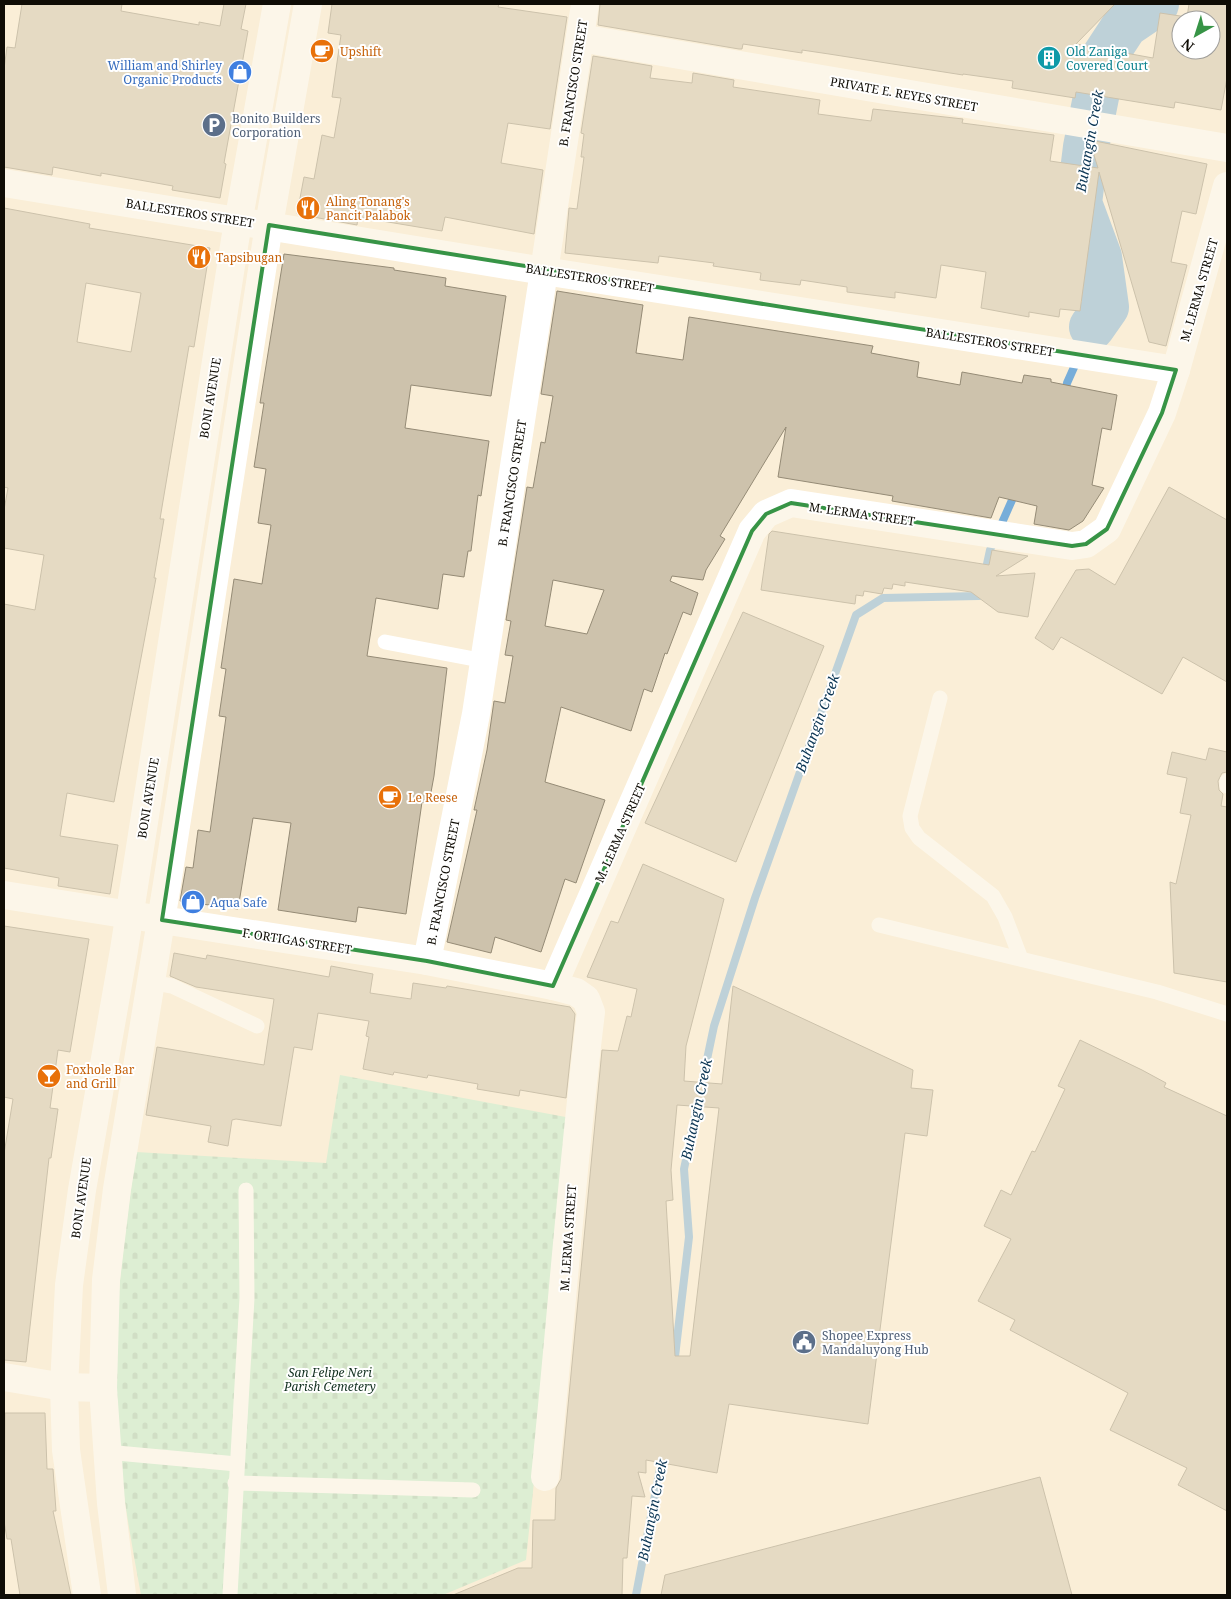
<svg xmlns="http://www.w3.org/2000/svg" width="1231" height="1599" font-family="'Noto Serif',serif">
<defs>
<pattern id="cemetery-stones" width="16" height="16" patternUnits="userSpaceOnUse" patternTransform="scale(1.25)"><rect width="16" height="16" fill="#baedce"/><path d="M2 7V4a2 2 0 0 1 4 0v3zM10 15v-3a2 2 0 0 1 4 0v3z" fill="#9fcaaf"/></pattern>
</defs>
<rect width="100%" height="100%" fill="#faeed7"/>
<path fill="url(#cemetery-stones)" d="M340,1075L571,1118L526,1560L443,1595H141C128,1525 115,1453 115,1382C114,1305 126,1228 136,1152L326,1163Z"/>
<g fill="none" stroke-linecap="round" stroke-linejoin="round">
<g stroke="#77add9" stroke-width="8">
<polyline points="1065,394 1067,383 1092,327"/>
<polyline points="985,573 990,550 1016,491"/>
<polyline points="674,1365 689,1237 684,1169 714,1026 755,898 856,615 883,598 979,596 981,589"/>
<polyline points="636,1595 663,1453"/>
</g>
<polyline stroke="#77add9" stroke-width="46" points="1092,327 1106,307 1099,257 1079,203 1086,147 1104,57 1125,25 1156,4"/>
</g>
<g fill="#cdc2ac" stroke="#958b76" fill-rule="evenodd">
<polygon points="22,4 122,4 121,11 199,25 199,22 220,26 224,4 246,4 241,29 248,31 224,163 226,164 220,198 172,190 173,186 101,173 101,176 53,167 52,175 4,167 4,69 7,47 15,48"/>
<polygon points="332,4 499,4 498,7 567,17 550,129 508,123 501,163 543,170 534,234 445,217 442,231 358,217 357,225 297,214 304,177 314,179 322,135 334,138 341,98 332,97 341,35 328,33"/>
<path d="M600,4H1115L1076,44L1153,58L1160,13L1187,17L1189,4H1227V78L1221,110L1175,102L1174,108L1076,92L1075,98L1012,88L1013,81L963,74V75L829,54L802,50V53L743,44L742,49H739L598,25ZM1181,20H1211V50H1181Z"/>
<polygon points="593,56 652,66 650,78 692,83 693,73 734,80 733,87 820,100 818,114 871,121 873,109 963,119 962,123 1054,135 1050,161 1098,168 1093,152 1095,141 1207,164 1196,214 1182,211 1171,262 1187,265 1166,346 1149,342 1099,172 1080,311 1060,309 1059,317 1029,312 1029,317 981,308 986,272 941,265 936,298 895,292 895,298 847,292 847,287 801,280 800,285 760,280 761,273 713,266 714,263 659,256 658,263 565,253 569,208 577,209 584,157 581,157 584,134 581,133"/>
<path d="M4,208L90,224L89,228L210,248L194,347L189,346L160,519H164L154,578H156L114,802L67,793L60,836L118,845L110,894L58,886L59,878L4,868V604L35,610L44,555L4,548V510L8,488L4,487ZM86,283L141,293L131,352L77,342Z"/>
<polygon points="284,254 394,268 394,270 446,278 445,286 506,296 491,396 411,385 405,428 489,441 481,496 478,495 471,551 468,551 464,577 443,574 438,609 376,598 367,656 447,668 434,776 429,803 422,802 406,914 358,907 356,922 278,910 291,823 253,818 238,909 180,901 186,867 193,868 198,830 210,832 226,717 219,716 226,669 221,668 234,579 262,584 271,525 258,523 266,469 254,467 264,403 260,403"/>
<path d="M557,291L643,305L636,353L683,360L689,317L873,346L871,353L919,362L917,377L960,385L962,372L1022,383L1024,375L1051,379V382L1117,395L1111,430L1102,428L1092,485L1104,488L1083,521L1069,530L1034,524L1037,506L999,497L991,518L892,501L893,496L778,477L786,427L720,536L725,539L706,570L703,580L672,576L670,581L698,593L691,615L683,612L667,654L665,653L652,692L644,689L631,731L561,707L545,782L605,800L576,883L565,879L541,952L495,937L491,953L447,942L477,810H474L487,750L494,701L505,703L513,656L505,655L511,621L506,620L527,487L533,488L541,442L545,443L553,396L541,394ZM553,580L604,590L587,634L545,626Z"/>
<polygon points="1169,487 1227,520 1227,682 1183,657 1162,694 1061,637 1053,650 1035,638 1076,570 1089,569 1115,585"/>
<polygon points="772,531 989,565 992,550 1028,556 996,576 1035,573 1028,617 998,612 971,592 905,582 905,586 893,584 892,589 884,588 882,594 864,591 863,596 856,595 855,604 761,590 769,534"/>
<polygon points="743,612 824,646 736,862 645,823"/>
<polygon points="1209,748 1227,752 1227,772 1222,773 1218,781 1219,790 1223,794 1221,806 1227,807 1227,982 1174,973 1170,882 1176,884 1191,815 1180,813 1187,778 1167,774 1172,752 1206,760"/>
<path d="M643,864L724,899L686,1046L684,1081L722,1084L733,986L913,1070L911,1088L933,1090L927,1136L905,1133L868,1424L729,1404L717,1473L646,1460V1473L638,1472L645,1497L632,1496L627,1558H623L622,1595H453L518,1568H532L533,1520H555L556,1488L561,1479L602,1050L618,1051L627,1016L631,1017L637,989L587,977L611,921L618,923ZM677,1105L719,1108L690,1356H675L666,1201L673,1200L671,1170Z"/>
<polygon points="4,926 89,939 70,1052 58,1050 50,1108 58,1109 51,1158 49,1158 26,1362 4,1360 4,1154 13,1099 4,1097"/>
<polygon points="174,953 206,959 207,955 329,977 331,966 373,974 370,993 411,999 413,983 446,988 447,986 570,1007 575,1014 566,1098 520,1090 519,1096 477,1089 478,1084 428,1075 427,1078 394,1072 393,1075 363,1069 369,1037 366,1036 369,1021 318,1013 312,1050 294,1047 281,1126 236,1119 232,1120 228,1146 208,1142 211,1126 146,1115 157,1047 264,1065 274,999 196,987 170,976"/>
<polygon points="1080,1040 1142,1070 1166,1083 1164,1087 1227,1116 1227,1511 1178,1485 1187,1468 1110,1430 1128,1393 1010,1330 1015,1320 978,1301 1011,1239 984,1226 1001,1190 1011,1195 1032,1151 1035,1152 1065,1089 1058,1086"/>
<polygon points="5,1413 45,1413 47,1469 53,1469 56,1511 53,1511 71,1595 20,1595 11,1539 7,1539 4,1521"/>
<polygon points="1040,1477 1072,1595 661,1595 665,1575"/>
</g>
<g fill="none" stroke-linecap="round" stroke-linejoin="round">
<g stroke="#fff" stroke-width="15">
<polyline points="385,642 485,661"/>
<polyline points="940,698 910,816 912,828 919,838 993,896 1005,917 1021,959"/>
<polyline points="1227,781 1227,786"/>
<polyline points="879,925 1157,992 1227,1014"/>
<polyline points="150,982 172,986 257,1026"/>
<polyline points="106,1452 237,1464"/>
<polyline points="235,1483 473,1490"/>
<polyline points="230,1595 247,1298 246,1190"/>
</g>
<g stroke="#fff" stroke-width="28">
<polyline points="580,38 1227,148"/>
<polyline points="4,183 544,271 1176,370"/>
<path d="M162,920L427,961L553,986L576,992L586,999L591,1012C572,1167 561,1322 545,1477"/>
<polyline points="427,961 476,714 585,4"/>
<polyline points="553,986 752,531 766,514 791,503 1072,546 1086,544 1107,529 1162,413 1176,370 1227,186"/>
<polyline points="4,1377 64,1387 103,1388"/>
</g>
<polyline stroke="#fff" stroke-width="28" points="4,895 162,920"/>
<g stroke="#fff" stroke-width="28">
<polyline points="87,1595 66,1450 64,1387 69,1285 82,1190 124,950 235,240 277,4"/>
<polyline points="122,1595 111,1503 103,1388 106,1280 117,1189 167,884 269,225 308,4"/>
</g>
</g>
<path d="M0 0H1231V1599H0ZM269,225L1176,370L1162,413L1107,529L1086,544L1072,546L791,503L766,514L752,531L553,986L427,961L162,920Z" fill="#faeed7" fill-opacity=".55" fill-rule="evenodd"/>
<path fill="none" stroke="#379446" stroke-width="4" stroke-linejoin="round" d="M269,225L1176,370L1162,413L1107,529L1086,544L1072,546L791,503L766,514L752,531L553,986L427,961L162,920Z"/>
<defs>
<g id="cafe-disc" transform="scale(1.25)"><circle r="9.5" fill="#e8710a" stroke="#fff"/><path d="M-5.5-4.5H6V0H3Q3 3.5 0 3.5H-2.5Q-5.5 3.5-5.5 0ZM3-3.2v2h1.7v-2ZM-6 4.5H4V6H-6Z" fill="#fff"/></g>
<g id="building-disc" transform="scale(1.25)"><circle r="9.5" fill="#0f9aa8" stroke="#fff"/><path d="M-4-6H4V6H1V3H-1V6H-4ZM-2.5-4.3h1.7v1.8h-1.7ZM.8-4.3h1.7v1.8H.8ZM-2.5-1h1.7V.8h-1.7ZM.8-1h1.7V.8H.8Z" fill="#fff"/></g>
<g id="shop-disc" transform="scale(1.25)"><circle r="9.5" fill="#3f7fe0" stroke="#fff"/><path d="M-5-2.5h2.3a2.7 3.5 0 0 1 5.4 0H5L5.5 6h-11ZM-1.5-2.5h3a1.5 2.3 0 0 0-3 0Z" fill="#fff"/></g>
<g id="parking-disc" transform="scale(1.25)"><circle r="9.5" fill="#5c6f8a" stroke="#fff"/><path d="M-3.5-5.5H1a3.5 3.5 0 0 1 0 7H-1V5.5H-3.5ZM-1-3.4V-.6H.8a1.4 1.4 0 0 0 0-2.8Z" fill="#fff"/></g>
<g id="restaurant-disc" transform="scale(1.25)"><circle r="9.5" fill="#e8710a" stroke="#fff"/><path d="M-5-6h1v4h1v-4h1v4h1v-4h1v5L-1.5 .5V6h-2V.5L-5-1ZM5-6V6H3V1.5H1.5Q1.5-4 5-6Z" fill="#fff"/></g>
<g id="bar-disc" transform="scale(1.25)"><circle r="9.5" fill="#e8710a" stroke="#fff"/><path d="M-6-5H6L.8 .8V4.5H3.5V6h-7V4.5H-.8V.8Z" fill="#fff"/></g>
<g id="civic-disc" transform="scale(1.25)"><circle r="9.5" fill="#5c6f8a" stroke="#fff"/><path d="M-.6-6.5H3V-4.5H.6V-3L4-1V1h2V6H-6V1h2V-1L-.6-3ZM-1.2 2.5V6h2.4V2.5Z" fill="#fff"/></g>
</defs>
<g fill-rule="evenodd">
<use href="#cafe-disc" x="322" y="51"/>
<use href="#building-disc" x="1049" y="58"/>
<use href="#shop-disc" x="240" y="72"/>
<use href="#parking-disc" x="214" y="125"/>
<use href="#restaurant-disc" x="308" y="208"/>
<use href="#restaurant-disc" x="199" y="257"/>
<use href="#cafe-disc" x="390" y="797"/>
<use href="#shop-disc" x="193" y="902"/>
<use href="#bar-disc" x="49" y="1076"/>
<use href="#civic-disc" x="804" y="1342"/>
</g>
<g text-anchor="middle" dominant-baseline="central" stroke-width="4" stroke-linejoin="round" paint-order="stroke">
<g font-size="12" fill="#c56008" stroke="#fff" text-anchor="start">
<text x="340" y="51">Upshift</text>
<text x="326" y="201">Aling Tonang's<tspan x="326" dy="14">Pancit Palabok</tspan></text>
<text x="216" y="257">Tapsibugan</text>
<text x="408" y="797">Le Reese</text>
<text x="66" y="1069">Foxhole Bar<tspan x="66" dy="14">and Grill</tspan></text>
</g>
<g font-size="12" fill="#0d838f" stroke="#fff" text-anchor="start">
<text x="1066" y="51">Old Zaniga<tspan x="1066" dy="14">Covered Court</tspan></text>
</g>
<g font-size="12" fill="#366cbe" stroke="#fff" text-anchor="end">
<text x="222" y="65">William and Shirley<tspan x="222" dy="14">Organic Products</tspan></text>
<text x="210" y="902" text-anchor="start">Aqua Safe</text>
</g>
<g font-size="12" fill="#0f0c05" stroke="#fff">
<text transform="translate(573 83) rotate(-81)">B. FRANCISCO STREET</text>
<text transform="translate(904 94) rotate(10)">PRIVATE E. REYES STREET</text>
<text transform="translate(190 213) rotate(9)">BALLESTEROS STREET</text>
<text transform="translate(590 278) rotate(9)">BALLESTEROS STREET</text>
<text transform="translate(1199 290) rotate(-74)">M. LERMA STREET</text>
<text transform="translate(990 342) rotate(9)">BALLESTEROS STREET</text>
<text transform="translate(210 398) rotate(-81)">BONI AVENUE</text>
<text transform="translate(512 483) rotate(-81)">B. FRANCISCO STREET</text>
<text transform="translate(862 514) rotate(8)">M. LERMA STREET</text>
<text transform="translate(148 798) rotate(-81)">BONI AVENUE</text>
<text transform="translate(620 833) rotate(-66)">M. LERMA STREET</text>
<text transform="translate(443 882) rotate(-79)">B. FRANCISCO STREET</text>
<text transform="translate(297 941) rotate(9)">F. ORTIGAS STREET</text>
<text transform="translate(81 1198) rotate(-82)">BONI AVENUE</text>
<text transform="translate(568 1238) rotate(-86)">M. LERMA STREET</text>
</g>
<g font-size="12" fill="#4e5e75" stroke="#fff" text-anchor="start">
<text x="232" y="118">Bonito Builders<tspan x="232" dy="14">Corporation</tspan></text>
<text x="822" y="1335">Shopee Express<tspan x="822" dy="14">Mandaluyong Hub</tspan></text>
</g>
<g font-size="12" font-style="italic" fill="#123020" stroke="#fff">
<text x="330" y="1372">San Felipe Neri<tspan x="330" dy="14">Parish Cemetery</tspan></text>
</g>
<g font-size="14" font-style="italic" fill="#0c3654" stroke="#fff">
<text transform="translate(1089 141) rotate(-80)">Buhangin Creek</text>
<text transform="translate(817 723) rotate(-70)">Buhangin Creek</text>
<text transform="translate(696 1109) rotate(-78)">Buhangin Creek</text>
<text transform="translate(652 1510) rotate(-79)">Buhangin Creek</text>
</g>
</g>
<rect width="1231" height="1599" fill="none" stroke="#0f0c05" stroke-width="10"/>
<g transform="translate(1196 35) rotate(219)"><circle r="24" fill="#ffffff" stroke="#9f9e9b"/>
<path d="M0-4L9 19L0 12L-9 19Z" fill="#379446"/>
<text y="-8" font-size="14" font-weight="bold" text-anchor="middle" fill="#0f0c05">N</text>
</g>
</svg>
